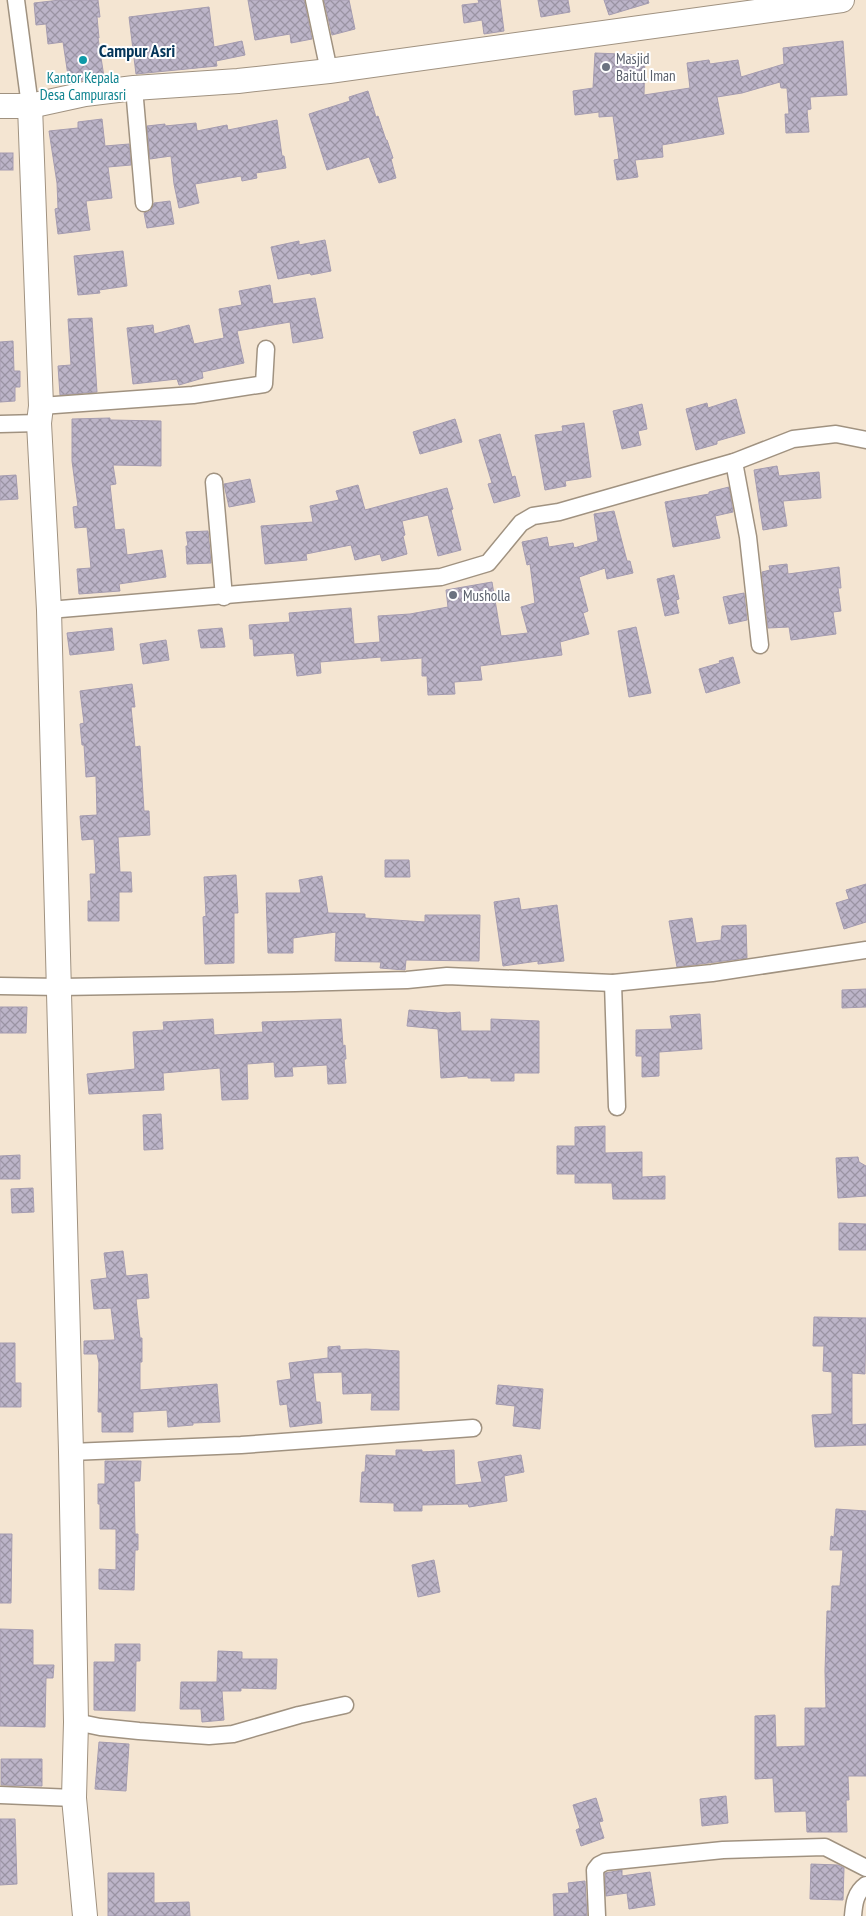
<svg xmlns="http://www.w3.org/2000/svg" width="866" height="1916" font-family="'PT Sans Narrow',sans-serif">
<defs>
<pattern id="building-cross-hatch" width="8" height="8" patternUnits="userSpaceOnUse" patternTransform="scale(1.25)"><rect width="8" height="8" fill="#bcb4c8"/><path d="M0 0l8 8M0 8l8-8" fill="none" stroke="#9a93a3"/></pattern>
</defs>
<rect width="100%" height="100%" fill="#f4e5d2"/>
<g fill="url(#building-cross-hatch)" stroke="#a59cb0">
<polygon points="60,0 98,0 100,17 97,17 99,38 98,38 104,77 69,82 63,42 48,44 46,24 36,25 34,3"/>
<polygon points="248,0 304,0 312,39 291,43 290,34 255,40"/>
<polygon points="324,0 349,0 355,29 332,35"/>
<polygon points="478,0 500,0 504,31 484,34 482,20 464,23 462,5 479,3"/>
<polygon points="538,0 568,0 570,12 541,17"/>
<polygon points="604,0 648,0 649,3 609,15"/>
<polygon points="209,7 214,47 242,41 245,55 216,61 217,66 136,74 129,17"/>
<polygon points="843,41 847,95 810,97 811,109 807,110 809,132 786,133 785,114 789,114 787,88 781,88 780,82 742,93 717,97 724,134 662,145 663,157 635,160 638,177 617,180 614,160 619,159 613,116 599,117 599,112 575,115 573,91 593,88 595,53 645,55 644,95 690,88 687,63 709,60 710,64 738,60 741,77 784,64 783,48"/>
<polygon points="368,91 376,117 378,116 386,140 387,140 393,158 391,159 396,178 379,183 369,157 327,170 309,114 350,101 349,97"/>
<polygon points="102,119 105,146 129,144 131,165 108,167 112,198 86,201 90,230 58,234 55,209 58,208 57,183 49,131 78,128 78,122"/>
<polygon points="277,120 282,156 284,156 286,168 256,173 257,178 242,181 241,176 195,184 199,203 179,208 174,184 171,156 150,159 147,126 165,124 165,126 196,123 197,131 227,125 228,130"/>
<rect x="0" y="153" width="13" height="17"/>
<polygon points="170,201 174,224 147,228 144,213 150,211 154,203"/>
<polygon points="325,240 331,271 311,275 310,273 278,279 271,247 299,241 299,245"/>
<polygon points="123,251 127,286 99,290 100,293 78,295 74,256"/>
<polygon points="270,285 273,304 315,298 323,338 293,343 290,322 237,331 244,363 202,372 203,378 179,385 177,379 133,384 127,328 153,325 154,334 189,325 194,344 224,338 219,309 242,305 239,291"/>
<polygon points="92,318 97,392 60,395 58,366 71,365 68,319"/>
<polygon points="13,341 14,371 20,371 20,387 15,387 15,401 0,402 0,342"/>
<polygon points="736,399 745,433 717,441 717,444 696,450 686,409 707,403 708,408"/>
<polygon points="642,404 647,429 638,431 641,445 622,449 613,411"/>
<polygon points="110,418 110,420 161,421 161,466 113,465 116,484 110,485 115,530 124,529 127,555 162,550 166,577 119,584 120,591 79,594 77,569 91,568 87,527 75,528 73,507 78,506 72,461 72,419"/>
<polygon points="455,419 462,442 420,454 413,432"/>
<polygon points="584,423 591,477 565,481 566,486 545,490 535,435 563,431 562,426"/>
<polygon points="500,434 512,477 515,476 520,496 494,503 488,484 492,483 479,440"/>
<polygon points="777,466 779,476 819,472 821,498 783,501 787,526 763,530 754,470"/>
<polygon points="16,475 18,499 0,500 0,476"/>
<polygon points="250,479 255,502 229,507 224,484"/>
<polygon points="358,485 365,510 447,488 453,509 451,510 461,550 438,556 428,515 402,521 405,535 403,536 407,554 382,561 380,554 355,560 351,545 306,554 307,560 265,564 261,526 313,522 310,506 339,500 336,491"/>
<polygon points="729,487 733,512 715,516 720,538 673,547 665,502 709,494 709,492"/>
<polygon points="614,511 627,561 630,561 633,573 607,579 605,568 579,577 588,611 583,613 589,634 560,642 562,655 480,666 482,680 454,682 455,694 428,695 427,676 422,676 422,658 381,661 381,657 320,662 321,673 297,676 294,653 254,656 253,639 250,639 249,625 290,622 289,613 351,608 354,644 380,642 378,616 410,614 448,607 446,590 492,582 501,636 528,633 521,607 535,603 530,564 527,565 522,542 547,537 549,547 573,543 574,548 598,541 594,514"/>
<polygon points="208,531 211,563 187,564 186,546 188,546 186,532"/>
<polygon points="787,564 788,574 839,567 841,588 838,588 841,611 833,612 836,634 791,640 789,627 768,628 762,572 770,570 769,566"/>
<polygon points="674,575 679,599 676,600 679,613 665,616 657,579"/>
<polygon points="744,593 747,620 729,624 723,597"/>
<polygon points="636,627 651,693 629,697 618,631"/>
<polygon points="112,628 114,650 70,655 67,633"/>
<polygon points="222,628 225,647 201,648 198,630"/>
<polygon points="166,640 169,660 143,664 140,644"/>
<polygon points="733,657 740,683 706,693 699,669 720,663 719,661"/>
<polygon points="132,684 135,707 131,707 135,747 140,746 144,811 149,811 150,835 118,837 120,872 131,872 132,892 119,892 119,921 88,921 88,901 91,901 90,874 96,874 94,839 82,840 80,816 97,815 96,776 86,777 84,745 82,745 80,724 84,723 80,691"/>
<polygon points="385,860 409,860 410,877 385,877"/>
<polygon points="236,875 238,913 234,913 234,963 205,964 203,917 206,916 204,877"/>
<polygon points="322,876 328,913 365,914 365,918 425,922 425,915 480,915 479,961 406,960 405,970 380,968 381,962 335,961 336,932 293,938 293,953 268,953 266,893 301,893 299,880"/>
<polygon points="866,884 866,922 844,929 836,903 849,899 846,890"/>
<polygon points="519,898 521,910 557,905 564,961 538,964 538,961 503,966 494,902"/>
<polygon points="692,918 696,943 721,940 722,926 746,925 747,958 677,967 669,921"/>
<polygon points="866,989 866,1007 842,1008 842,990"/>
<polygon points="0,1007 27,1007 26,1033 0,1033"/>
<polygon points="409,1010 448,1013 460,1012 461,1031 491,1031 491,1019 539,1021 539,1073 514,1073 514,1081 491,1081 491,1078 468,1078 468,1076 441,1078 438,1029 407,1026"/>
<polygon points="700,1014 702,1049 659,1052 659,1076 642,1077 642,1056 636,1056 636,1030 672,1029 670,1016"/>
<polygon points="213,1019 214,1035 263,1032 262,1022 341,1019 343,1046 345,1045 346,1059 344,1059 346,1083 328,1084 327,1065 292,1067 293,1076 275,1077 274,1062 247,1064 248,1099 222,1100 220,1068 163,1073 164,1090 89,1094 87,1074 135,1069 133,1032 164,1030 163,1022"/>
<polygon points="161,1114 163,1149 144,1150 143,1115"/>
<polygon points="605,1126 605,1153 642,1152 642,1177 665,1176 665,1199 613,1199 612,1183 575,1183 575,1174 557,1174 557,1146 575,1146 575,1127"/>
<polygon points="20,1155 20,1179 0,1179 0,1156"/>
<polygon points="858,1157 859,1162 866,1166 866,1196 838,1198 836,1158"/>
<polygon points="33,1188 34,1212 12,1213 11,1189"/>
<polygon points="839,1223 866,1224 866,1250 839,1250"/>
<polygon points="123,1251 126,1276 147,1274 149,1298 136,1299 140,1338 142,1338 142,1362 140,1362 140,1390 217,1384 220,1422 193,1423 193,1425 168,1427 167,1410 133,1412 133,1432 102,1432 102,1412 98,1412 99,1363 97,1354 84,1354 84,1341 115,1340 111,1308 94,1309 91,1280 107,1278 104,1253"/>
<polygon points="814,1317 866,1318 865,1374 852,1373 852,1425 866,1424 866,1445 815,1447 812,1415 832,1414 832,1372 823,1371 824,1346 813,1346"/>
<polygon points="0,1343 15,1343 15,1383 21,1383 21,1407 0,1407"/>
<polygon points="340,1346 340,1350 366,1349 399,1351 399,1410 371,1410 372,1393 343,1394 342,1372 313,1373 316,1402 320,1402 322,1423 290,1427 287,1404 280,1405 277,1381 291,1379 289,1363 328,1358 328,1347"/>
<polygon points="498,1385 543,1389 540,1429 513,1426 515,1406 496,1404"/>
<polygon points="396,1450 422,1450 422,1452 454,1450 455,1485 482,1482 478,1462 521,1455 524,1472 504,1476 507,1501 469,1507 468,1504 422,1505 422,1511 394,1511 394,1503 360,1502 362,1472 365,1472 366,1455 396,1456"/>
<polygon points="105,1461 141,1461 140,1481 134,1481 135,1534 138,1534 138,1550 135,1550 134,1590 99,1589 99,1569 116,1570 116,1529 100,1529 100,1504 98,1504 98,1484 105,1484"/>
<polygon points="836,1509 866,1511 866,1776 848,1776 849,1800 846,1800 847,1832 807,1832 806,1811 775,1812 773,1778 755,1779 755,1716 775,1715 776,1747 805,1746 805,1708 826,1708 825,1671 827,1611 831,1611 832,1586 840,1586 843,1550 830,1550 831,1536 834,1537"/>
<polygon points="0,1534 12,1534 11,1603 0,1603"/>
<polygon points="434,1560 440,1592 418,1597 412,1565"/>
<polygon points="0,1629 33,1630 33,1665 54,1665 53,1678 46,1678 45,1727 0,1726"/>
<polygon points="115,1644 140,1644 140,1661 136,1661 135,1711 94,1710 94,1662 115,1662"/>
<polygon points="218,1651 242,1652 242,1659 277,1659 276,1689 241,1688 241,1691 222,1691 224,1720 202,1722 201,1709 180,1709 181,1682 217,1682"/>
<polygon points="99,1742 129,1744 126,1791 95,1789"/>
<polygon points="1,1759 42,1759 42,1786 1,1785"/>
<polygon points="726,1796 728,1823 702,1826 700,1799"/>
<polygon points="596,1798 603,1821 599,1822 604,1838 581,1846 576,1830 580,1828 573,1805"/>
<polygon points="0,1819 15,1819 17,1884 0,1885"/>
<polygon points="811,1864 838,1865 844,1868 843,1900 810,1899"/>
<polygon points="622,1870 622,1876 650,1872 655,1905 629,1909 627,1893 606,1896 605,1873"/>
<polygon points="108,1873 154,1873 154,1903 189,1902 190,1916 108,1916"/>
<polygon points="585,1881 587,1916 554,1916 553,1894 569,1893 568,1883"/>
</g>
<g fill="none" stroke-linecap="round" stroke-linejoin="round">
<g stroke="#a09280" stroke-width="19">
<g id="street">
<polyline points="16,0 30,106"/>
<polyline points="314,0 329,71"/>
<polyline points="134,88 144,203"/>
<polyline points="41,406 193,395 264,384 266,349"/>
<polyline points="0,424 39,423"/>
<polyline points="734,462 748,537 760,645"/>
<polyline points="214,482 224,597"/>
<polyline points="49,610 441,577 488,563 521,523 533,516 559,512 734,462 793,439 836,434 866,440"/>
<polyline points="613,983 617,1107"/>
<polyline points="0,986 60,987 295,983 407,980 447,976 613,983 712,973 866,950"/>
<polyline points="71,1452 241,1445 473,1428"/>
<polyline points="76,1722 100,1727 139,1731 209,1736 233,1734 299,1715 345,1705"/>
<polyline points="0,1795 74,1798"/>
<polyline points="597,1916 595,1870 599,1865 605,1862 723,1850 825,1847 866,1868"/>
<path d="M853,1916C854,1904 855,1893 866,1885"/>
</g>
</g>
<g stroke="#a09280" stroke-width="26">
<g id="secondary">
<polyline points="0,106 30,106 85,94 134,88 238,81 329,71 842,0"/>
<polyline points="30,106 41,406 39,423 49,610 71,1452 76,1722 74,1798 85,1916"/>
</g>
</g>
<use href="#street" stroke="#fff" stroke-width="16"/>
<use href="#secondary" stroke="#fff" stroke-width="24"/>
</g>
<circle fill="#0f9aa8" stroke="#fff" stroke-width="2" cx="83" cy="60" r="5"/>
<g fill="#6b7280" stroke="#fff" stroke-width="2">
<circle cx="606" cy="67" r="5"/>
<circle cx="453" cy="595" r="5"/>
</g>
<g text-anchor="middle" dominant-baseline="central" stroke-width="4" stroke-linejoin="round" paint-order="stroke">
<g font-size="15" fill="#5b616d" stroke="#fff" text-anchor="start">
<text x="616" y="58">Masjid<tspan x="616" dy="17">Baitul Iman</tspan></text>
<text x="463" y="595">Musholla</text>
</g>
<g font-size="15" fill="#0d838f" stroke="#fff">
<text x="83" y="77">Kantor Kepala<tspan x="83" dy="17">Desa Campurasri</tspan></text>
</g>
<g font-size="18" font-weight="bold" fill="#043559" stroke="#fff">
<text x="137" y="50">Campur Asri</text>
</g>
</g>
</svg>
